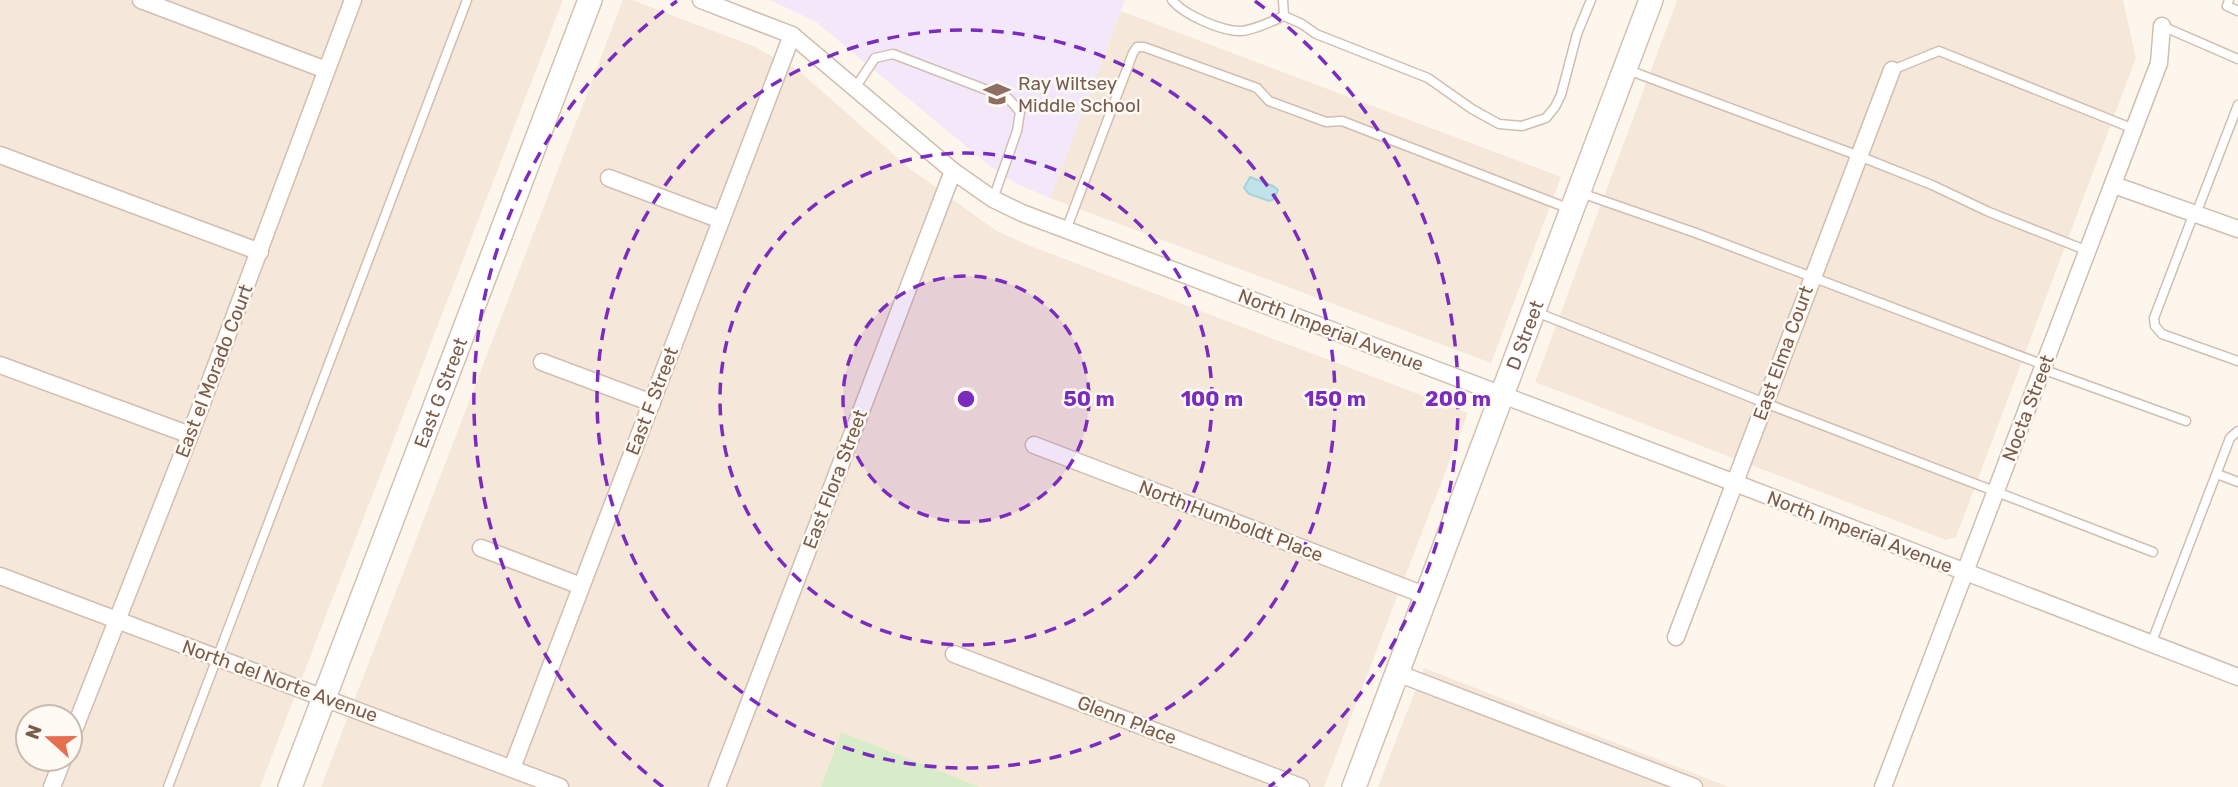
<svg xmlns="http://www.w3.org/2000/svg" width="2238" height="787" font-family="Rubik,sans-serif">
<rect width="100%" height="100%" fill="#fdf6ec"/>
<g fill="#f5e8da" fill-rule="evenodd">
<path d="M0,0H563L260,787H0ZM28,717H70V759H28Z"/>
<polygon points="623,0 632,0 753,46 798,70 909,168 995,230 1028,245 1468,413 1324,787 980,787 841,733 821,787 321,787"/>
<polygon points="1677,0 2123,0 2136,58 1956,537 1946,540 1535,382"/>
<polygon points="1121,11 1561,177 1491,363 1050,198"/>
<polygon points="1424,668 1729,787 1378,787"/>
</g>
<polygon fill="#f3e8fa" points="770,0 1125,0 1050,198 1017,184 991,167 816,22"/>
<polygon fill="#d8ecc9" points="841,732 980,787 821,787"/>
<polygon fill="#bfe3e8" stroke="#a5d3da" stroke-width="2" points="1250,177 1273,186 1278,190 1274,199 1269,201 1249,194 1244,188"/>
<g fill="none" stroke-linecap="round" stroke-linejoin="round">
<g stroke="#d1beb0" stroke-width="11">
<g id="lane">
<path d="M1172,0C1184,15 1223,32 1242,31C1257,29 1270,22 1284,16L1302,24L1316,34L1428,78L1472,109L1499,124L1522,126L1546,118L1555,107L1561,95L1577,34L1591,0"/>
<polyline points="1283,0 1284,16"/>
<polyline points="2229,0 2227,6 2238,11"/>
<polyline points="2162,26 2238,59"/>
<polyline points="1628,70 1859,156 1932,185 1989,212 2088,251"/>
<polyline points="1892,70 1939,51 2134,129"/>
<polyline points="855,88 875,58 893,54 1008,98 1020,112 1017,131 993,199"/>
<polyline points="1581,193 1696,233 2044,365"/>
<polyline points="2194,213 2154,318 2155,326 2162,334 2238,361"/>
<polyline points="2196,214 2238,105"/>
<polyline points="1066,230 1133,53 1137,47 1144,47 1257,88 1269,101 1326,122 1342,121 1570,209"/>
<polyline points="1536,312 1765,403 2153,552"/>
<polyline points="2042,369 2186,421"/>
<polyline points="2217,474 2238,482"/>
<polyline points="2151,644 2230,438 2238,431"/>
<polyline points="168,787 467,0"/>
</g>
</g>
<g stroke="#d1beb0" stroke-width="19">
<g id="street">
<polyline points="141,0 326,70"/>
<polyline points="701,0 792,35 953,171 993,199 1022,213 1735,483 2238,677"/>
<polyline points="0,155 260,252"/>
<polyline points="609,178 721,220"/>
<polyline points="2114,185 2238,229"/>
<polyline points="542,362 652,403"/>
<polyline points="0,365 190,435"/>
<polyline points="1034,445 1427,596"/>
<polyline points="481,548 581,586"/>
<polyline points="0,576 560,787"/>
<polyline points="1676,637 1892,70"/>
<polyline points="954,654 1301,787"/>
<polyline points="1397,673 1694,787"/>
<polyline points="70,740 190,435 353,0"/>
<polyline points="512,768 792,35"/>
<polyline points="52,787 63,759"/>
<polyline points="717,787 953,171"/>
<polyline points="1883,787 2159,63 2162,26"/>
</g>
</g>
<g stroke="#d6c0b0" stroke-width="26">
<g id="secondary">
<path id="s1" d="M290,787L590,0"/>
<path id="s2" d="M1354,787L1651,0"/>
</g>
</g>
<use href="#lane" stroke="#fff" stroke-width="8"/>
<use href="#street" stroke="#fff" stroke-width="16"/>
<use href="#secondary" stroke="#fff" stroke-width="23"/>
</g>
<circle cx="966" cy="399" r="123" fill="#7b2cbf" fill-opacity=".12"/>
<g fill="none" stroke="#7b2cbf" stroke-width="3.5" stroke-dasharray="12 9">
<circle cx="966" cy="399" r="123"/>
<circle cx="966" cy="399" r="246"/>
<circle cx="966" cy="399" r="369"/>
<path d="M663 787A492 492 0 0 1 677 1M1255 1A492 492 0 0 1 1269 787"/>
</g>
<defs>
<g id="school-bare" transform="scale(2.1)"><path d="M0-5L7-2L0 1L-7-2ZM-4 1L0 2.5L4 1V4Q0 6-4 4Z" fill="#8d6e63" stroke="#fffaf3" stroke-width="2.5" paint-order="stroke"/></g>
</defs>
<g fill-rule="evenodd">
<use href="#school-bare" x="997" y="94"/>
</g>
<g text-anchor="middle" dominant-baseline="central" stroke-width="5" stroke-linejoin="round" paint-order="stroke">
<g font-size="19" fill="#785e54" stroke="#fffaf3" text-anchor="start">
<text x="1018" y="83">Ray Wiltsey<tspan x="1018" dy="22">Middle School</tspan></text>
</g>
<g font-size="19" fill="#7a5c4d" stroke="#fffaf3">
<text transform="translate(1331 330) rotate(21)">North Imperial Avenue</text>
<text stroke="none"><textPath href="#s2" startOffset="483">D Street</textPath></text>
<text transform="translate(1783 353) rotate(-70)">East Elma Court</text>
<text transform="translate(214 371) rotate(-69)">East el Morado Court</text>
<text stroke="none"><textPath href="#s1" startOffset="422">East G Street</textPath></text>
<text transform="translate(652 401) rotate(-69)">East F Street</text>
<text transform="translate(2028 408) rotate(-69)">Nocta Street</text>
<text transform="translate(835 479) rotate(-69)">East Flora Street</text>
<text transform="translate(1231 521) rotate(21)">North Humboldt Place</text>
<text transform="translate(1860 532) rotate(21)">North Imperial Avenue</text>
<text transform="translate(280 681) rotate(20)">North del Norte Avenue</text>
<text transform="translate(1127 720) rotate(21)">Glenn Place</text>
</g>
</g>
<circle cx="966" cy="399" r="10" fill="#7b2cbf" stroke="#fffaf3" stroke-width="3.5"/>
<g font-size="21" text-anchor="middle" font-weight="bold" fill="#7b2cbf" stroke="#fffaf3" stroke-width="5" stroke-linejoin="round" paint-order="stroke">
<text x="1089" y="406">50 m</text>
<text x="1212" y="406">100 m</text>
<text x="1335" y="406">150 m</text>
<text x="1458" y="406">200 m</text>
</g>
<g transform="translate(49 738) rotate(291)"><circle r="33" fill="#fffaf3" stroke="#cabbb1" stroke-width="2"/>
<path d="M0-5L12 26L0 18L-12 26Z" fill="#e76f51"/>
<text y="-10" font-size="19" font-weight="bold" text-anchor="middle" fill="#7a5c4d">N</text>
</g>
</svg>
